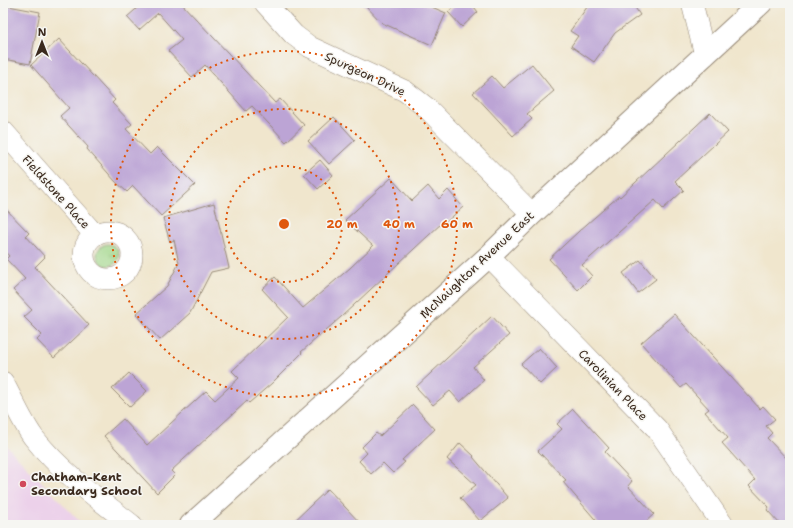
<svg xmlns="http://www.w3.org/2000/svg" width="793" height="528" font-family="'Shantell Sans',sans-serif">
<defs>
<pattern id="grass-tufts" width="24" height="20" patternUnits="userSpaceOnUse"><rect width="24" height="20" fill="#a1d789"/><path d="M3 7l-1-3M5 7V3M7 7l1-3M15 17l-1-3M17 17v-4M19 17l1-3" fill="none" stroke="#8cb976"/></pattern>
</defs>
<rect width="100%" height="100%" fill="#f6f6f2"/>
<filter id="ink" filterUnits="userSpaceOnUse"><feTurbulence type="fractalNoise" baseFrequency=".025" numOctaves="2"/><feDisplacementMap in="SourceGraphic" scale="8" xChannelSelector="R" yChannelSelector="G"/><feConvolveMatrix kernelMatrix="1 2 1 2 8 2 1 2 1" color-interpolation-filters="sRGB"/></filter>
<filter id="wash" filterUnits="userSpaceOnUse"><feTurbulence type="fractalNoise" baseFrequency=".012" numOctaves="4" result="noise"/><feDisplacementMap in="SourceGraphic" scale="16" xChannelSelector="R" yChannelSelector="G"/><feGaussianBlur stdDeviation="0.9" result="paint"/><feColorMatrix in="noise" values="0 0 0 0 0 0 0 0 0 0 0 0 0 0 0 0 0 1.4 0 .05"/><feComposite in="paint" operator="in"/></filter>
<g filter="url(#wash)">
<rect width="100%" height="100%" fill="#f0e6cd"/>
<polygon fill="#ecd1ea" points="3,442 83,525 3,525"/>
<circle fill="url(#grass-tufts)" stroke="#6e8054" cx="108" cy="255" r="11"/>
<g id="blocks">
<g fill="#bca4d5">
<polygon points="143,3 181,3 275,103 280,99 304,125 286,142 252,106 246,111 205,65 192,77 168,51 182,40 158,13 139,30 127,17"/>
<polygon points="363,3 422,3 446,13 432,45 382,23"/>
<polygon points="458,3 471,3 478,12 462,27 448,12"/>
<polygon points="590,3 632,3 640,15 615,33 594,62 571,46 578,36 570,31"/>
<polygon points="3,5 40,12 30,64 3,59"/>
<polygon points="59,39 115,100 112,103 132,124 126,129 150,154 157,147 195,185 161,216 133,186 127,192 115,181 87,149 88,147 60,116 69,108 31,65"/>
<polygon points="532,64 554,91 527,114 532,119 513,136 473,93 492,76 503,88"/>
<polygon points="710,113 728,132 675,181 684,190 663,209 655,200 582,265 592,276 578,290 549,259 579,231 619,196 620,197"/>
<polygon points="334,117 355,140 329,164 308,141"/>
<polygon points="320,160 333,175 318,189 304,174"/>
<polygon points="391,178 412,201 428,186 439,199 448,190 463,207 444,224 443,222 341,317 301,352 302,353 272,383 249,403 247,401 171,471 175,475 157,493 104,436 123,419 147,445 206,391 215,400 239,378 232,371 288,317 262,289 275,277 303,308 350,268 373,246 345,220"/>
<polygon points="214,203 229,268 211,272 190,313 160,340 136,314 167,286 179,263 174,240 170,242 163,218"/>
<polygon points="3,206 29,233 26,236 45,257 35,267 89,325 54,358 37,340 42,335 24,317 32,310 13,290 25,279 6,259 9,256 3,249"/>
<polygon points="640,260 656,279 638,293 623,273"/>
<polygon points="674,314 760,409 763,406 775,419 766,426 772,433 767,438 790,462 790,525 781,525 767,510 769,507 749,486 755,480 722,443 728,438 705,412 709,409 686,384 681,388 641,343"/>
<polygon points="492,316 509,335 473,367 484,380 460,402 450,391 433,405 416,387"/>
<polygon points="539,348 557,368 540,384 521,364"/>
<polygon points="129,373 147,391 130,407 112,389"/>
<polygon points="413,405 435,429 402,460 405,462 393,473 383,463 371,474 359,461 367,453 362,447 376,433 380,436"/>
<polygon points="573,409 609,448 605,452 632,481 628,486 654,514 642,525 600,525 563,482 566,480 538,451 562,429 557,424"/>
<polygon points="460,443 474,456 473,457 508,498 480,521 460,498 476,485 447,459"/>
<polygon points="328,489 362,525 290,525"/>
</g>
</g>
</g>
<g filter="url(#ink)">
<use href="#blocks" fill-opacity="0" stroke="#968876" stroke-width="1"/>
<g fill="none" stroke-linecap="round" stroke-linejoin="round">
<g stroke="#968876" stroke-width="22">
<g id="minor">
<polyline points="265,3 294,35 310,47 405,91 427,108 532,214"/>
<polyline points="692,3 705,55"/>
<polyline points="3,131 95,235"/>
<circle cx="108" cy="255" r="24"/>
<polyline points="489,256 657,429 723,525"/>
<path d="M3,382C13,400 22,422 34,438C61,472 98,499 132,525"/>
</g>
</g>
<g stroke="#968876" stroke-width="24">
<polyline id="secondary" points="191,525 489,256 532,214 761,3"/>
</g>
<use href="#minor" stroke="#fff" stroke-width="21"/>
<use href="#secondary" stroke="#fff" stroke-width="22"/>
</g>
</g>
<g fill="none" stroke="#df570d" stroke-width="2" stroke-dasharray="2 4">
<circle cx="284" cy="224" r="58"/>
<circle cx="284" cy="224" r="115"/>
<circle cx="284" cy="224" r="173"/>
</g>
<circle fill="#d1495b" stroke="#f6f6f2" stroke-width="1.5" cx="23" cy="484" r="4"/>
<g text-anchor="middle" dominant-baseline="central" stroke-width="3" stroke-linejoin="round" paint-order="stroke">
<g font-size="12" fill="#3b2a1e" stroke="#f6f6f2">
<text transform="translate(365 74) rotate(25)">Spurgeon Drive</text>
<text transform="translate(56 192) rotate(48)">Fieldstone Place</text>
<text transform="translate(477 265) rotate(-43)">McNaughton Avenue East</text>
<text transform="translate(613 385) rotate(46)">Carolinian Place</text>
</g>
<g font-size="12" font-weight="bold" fill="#3b2a1e" stroke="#f6f6f2" text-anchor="start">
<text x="31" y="477">Chatham-Kent<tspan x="31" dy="14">Secondary School</tspan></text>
</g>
</g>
<circle cx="284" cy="224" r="6" fill="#df570d" stroke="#f6f6f2" stroke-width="2"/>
<g font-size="12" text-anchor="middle" font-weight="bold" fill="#df570d" stroke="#f6f6f2" stroke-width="3" stroke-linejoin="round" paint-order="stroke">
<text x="342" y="228">20 m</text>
<text x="399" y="228">40 m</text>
<text x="457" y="228">60 m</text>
</g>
<rect width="793" height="528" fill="none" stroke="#f6f6f2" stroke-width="16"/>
<g transform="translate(42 42)" stroke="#f6f6f2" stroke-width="3" paint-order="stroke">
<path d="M0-3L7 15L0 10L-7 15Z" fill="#3b2a1e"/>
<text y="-6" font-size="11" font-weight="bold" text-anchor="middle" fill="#3b2a1e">N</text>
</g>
</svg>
